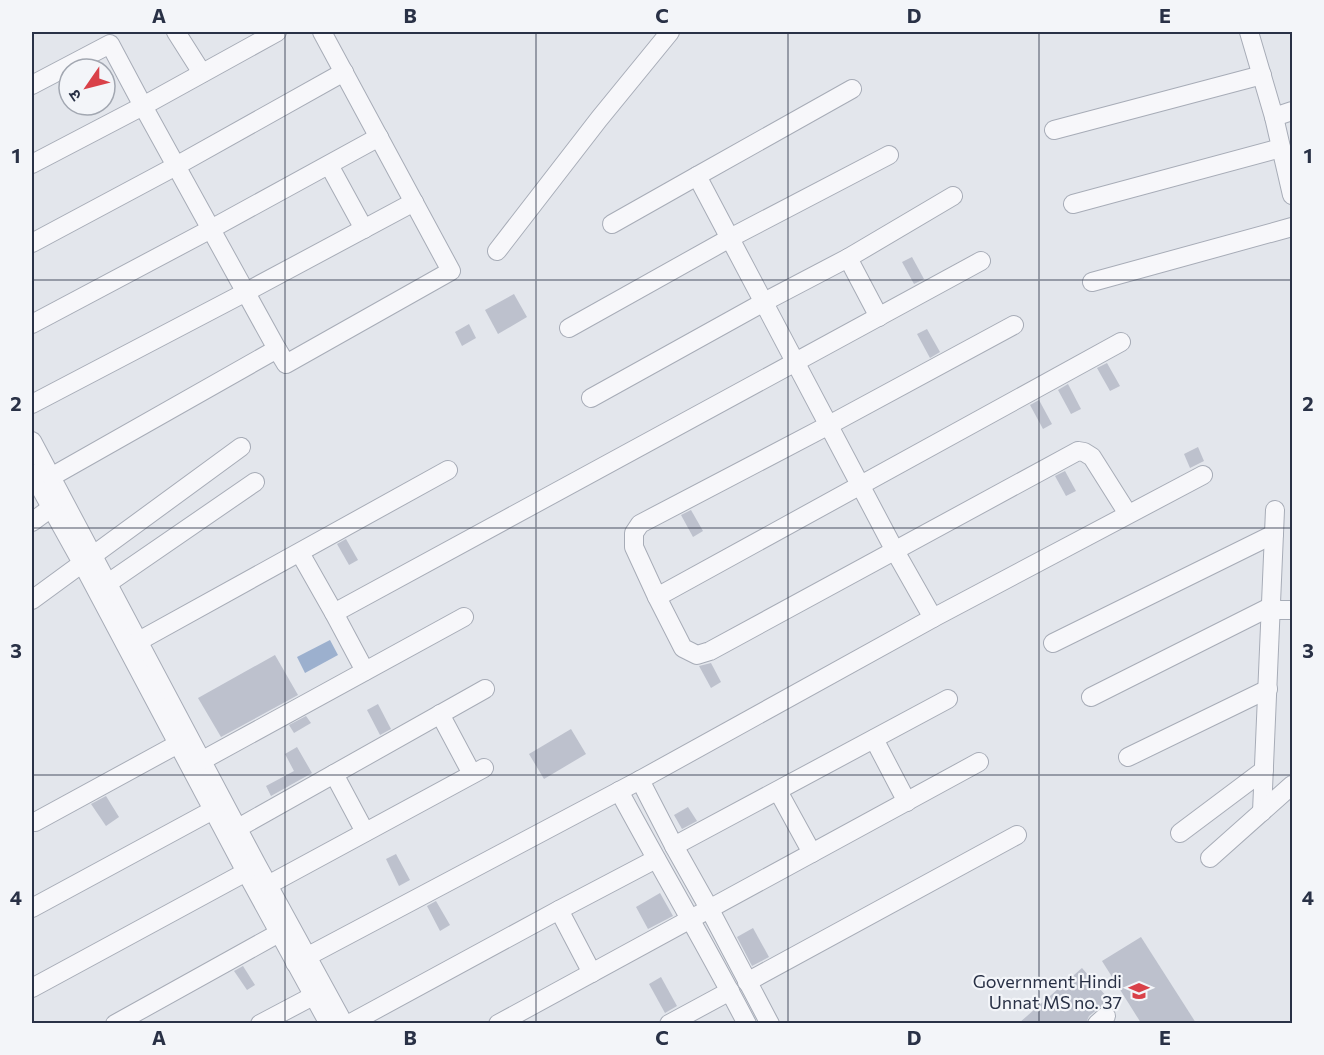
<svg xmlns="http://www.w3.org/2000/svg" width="1324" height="1055" font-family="Commissioner,'Noto Sans Devanagari',sans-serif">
<rect width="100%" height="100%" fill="#e3e6ec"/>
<polygon fill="#9cb0ce" points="330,640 338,655 305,673 297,657"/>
<g fill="#bdc1cd">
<polygon points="912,257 924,279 914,284 902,262"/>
<polygon points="514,294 527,317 498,334 485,310"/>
<polygon points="469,324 476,338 462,346 455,332"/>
<polygon points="927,329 940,352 930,358 917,334"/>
<polygon points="1107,363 1120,386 1110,391 1097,368"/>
<polygon points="1068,384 1081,409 1071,414 1058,390"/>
<polygon points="1039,400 1052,424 1043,429 1030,405"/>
<polygon points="1198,447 1204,461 1190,468 1184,454"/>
<polygon points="1065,471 1076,491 1066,496 1055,476"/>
<polygon points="691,510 703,531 693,537 681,515"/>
<polygon points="346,539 358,560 349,565 337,544"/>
<polygon points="275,655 298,695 221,737 198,698"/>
<polygon points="711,663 721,682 711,688 699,666"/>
<polygon points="378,704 391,729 380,735 367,710"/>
<polygon points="306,716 311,723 294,733 289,725"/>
<polygon points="571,729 586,754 544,779 529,754"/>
<polygon points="297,747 312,773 271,796 266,786 294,771 285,754"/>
<polygon points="106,796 119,817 106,826 91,804"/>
<polygon points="688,807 697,821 682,829 674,815"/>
<polygon points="396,854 410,880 399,886 386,859"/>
<polygon points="660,893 673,916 648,929 636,907"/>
<polygon points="436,901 450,925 440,931 427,906"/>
<polygon points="753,928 769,957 752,966 737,937"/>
<polygon points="1141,937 1196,1023 1141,1023 1102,961"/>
<polygon points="243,966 255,985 247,990 234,971"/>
<polygon points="1082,968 1112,1003 1110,1006 1104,1005 1099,1008 1089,1016 1086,1023 1019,1023"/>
<polygon points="661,977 677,1006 665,1013 649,984"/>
</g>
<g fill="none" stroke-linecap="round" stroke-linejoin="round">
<g stroke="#a7acb7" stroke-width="20">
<g id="minor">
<polyline points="176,32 202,73"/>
<polyline points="1249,32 1274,117 1292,195"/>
<polyline points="32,85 110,44 143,106 277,32"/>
<polyline points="852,89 697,176 895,551 933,618 1203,475"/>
<polyline points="1274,117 1292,111"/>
<polyline points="1054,130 1262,75"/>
<polyline points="32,164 143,106 277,349"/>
<polyline points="329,165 364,229"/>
<polyline points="1073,204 1281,148"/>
<polyline points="612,224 697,176"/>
<polyline points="32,243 176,166 344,72"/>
<polyline points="497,251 599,119 670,32"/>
<polyline points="848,258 879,317"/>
<polyline points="1092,282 1292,227"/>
<polyline points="32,324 211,229 379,137"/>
<polyline points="1014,325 829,425 640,524 634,533 634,547 657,597 683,648 697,655 710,651 1078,451 1084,452 1092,457 1128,514"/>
<polyline points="569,328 730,238 889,155"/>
<polyline points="591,398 764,302 848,258 953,196"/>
<polyline points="32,404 246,292 414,202"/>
<polyline points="32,441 257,865 344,1024"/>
<polyline points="32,473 82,563 246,872 329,1024"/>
<polyline points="51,477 277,349 286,364 451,271 322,32"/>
<polyline points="32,522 51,508"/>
<polyline points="300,553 334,613 365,671"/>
<polyline points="98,590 255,482"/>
<polyline points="657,597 1121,342"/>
<polyline points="32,600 241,447"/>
<polyline points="1271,610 1292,610"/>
<polyline points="334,613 981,261"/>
<polyline points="1053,643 1274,534"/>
<polyline points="128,647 448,470"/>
<polyline points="1091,697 1272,606"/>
<polyline points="440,714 472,774"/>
<polyline points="874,739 907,802"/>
<polyline points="1128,757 1268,689"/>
<polyline points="192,766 464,617"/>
<polyline points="334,774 365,832"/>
<polyline points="640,780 674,846 710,910 770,1024"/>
<path d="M619,791C661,869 706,945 747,1024"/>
<polyline points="778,791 812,853"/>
<polyline points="1262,812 1275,510"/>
<polyline points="35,822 178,744"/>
<polyline points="238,828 485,689"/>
<polyline points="1180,833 1264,770"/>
<polyline points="674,846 948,699"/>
<polyline points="1210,858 1292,785"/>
<polyline points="268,885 484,768"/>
<polyline points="32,908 213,810"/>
<polyline points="559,910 592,973"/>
<polyline points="295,963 640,780 933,618"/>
<polyline points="747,982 1017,835"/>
<polyline points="32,988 246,872"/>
<polyline points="115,1024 279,933"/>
<polyline points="260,1024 313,996"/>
<polyline points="349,1024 559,910 656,859"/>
<polyline points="498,1024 979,762"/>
<polyline points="669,1024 730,991"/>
<polyline points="1097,1024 1106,1016"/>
</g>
</g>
<use href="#minor" stroke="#f7f7fa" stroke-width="18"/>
</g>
<path fill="none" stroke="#293146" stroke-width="1.5" stroke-opacity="0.55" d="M285,32V1024M536,32V1024M788,32V1024M1039,32V1024M32,280H1292M32,528H1292M32,775H1292"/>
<defs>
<g id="school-bare" transform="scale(1.62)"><path d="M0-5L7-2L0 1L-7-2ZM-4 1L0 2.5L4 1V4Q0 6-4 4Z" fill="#d94149" stroke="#f3f5f9" stroke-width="2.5" paint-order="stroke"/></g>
</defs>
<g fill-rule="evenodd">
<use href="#school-bare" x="1139" y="991"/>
</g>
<g text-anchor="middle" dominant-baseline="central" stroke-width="4.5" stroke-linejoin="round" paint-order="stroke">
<g font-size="18" fill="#293146" stroke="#f3f5f9" text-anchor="end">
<text x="1122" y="981">Government Hindi<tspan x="1122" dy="21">Unnat MS no. 37</tspan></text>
</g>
</g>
<rect width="1324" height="1055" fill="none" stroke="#f3f5f9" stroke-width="66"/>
<g transform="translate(87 87) rotate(235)"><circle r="28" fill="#f3f5f9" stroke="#a2a7b1" stroke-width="1.5"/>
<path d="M0-4.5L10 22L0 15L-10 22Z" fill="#d94149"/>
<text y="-9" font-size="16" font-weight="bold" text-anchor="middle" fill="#293146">उ</text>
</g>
<rect x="33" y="33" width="1258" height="989" fill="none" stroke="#293146" stroke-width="2"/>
<g font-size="20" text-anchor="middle" font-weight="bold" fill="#293146">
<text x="159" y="23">A</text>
<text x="410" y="23">B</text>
<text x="662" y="23">C</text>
<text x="914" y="23">D</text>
<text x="1165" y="23">E</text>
<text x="16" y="163">1</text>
<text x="1308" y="163">1</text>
<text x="16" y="411">2</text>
<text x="1308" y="411">2</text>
<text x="16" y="658">3</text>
<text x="1308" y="658">3</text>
<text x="16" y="905">4</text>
<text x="1308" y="905">4</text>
<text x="159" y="1045">A</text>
<text x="410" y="1045">B</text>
<text x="662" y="1045">C</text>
<text x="914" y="1045">D</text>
<text x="1165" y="1045">E</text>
</g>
</svg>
